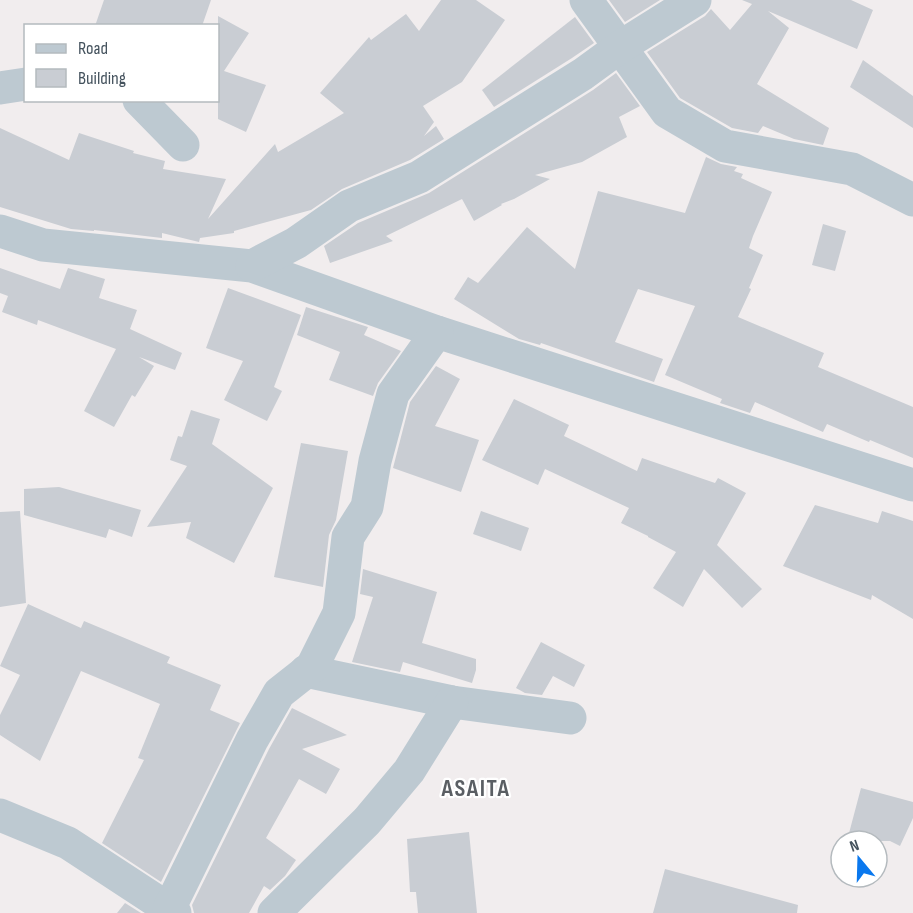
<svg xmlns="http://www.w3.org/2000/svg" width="913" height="913" font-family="'Sofia Sans Condensed',sans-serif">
<rect width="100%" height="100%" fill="#f1edee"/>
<g fill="#c9cdd3">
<polygon points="104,0 211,0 202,26 95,26"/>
<polygon points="441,0 476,0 505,20 462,82 423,106 434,122 424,136 436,126 444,139 410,160 342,189 311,210 234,231 234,233 200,238 199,242 162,233 162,238 94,230 94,231 71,229 0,207 0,128 69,160 79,133 134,151 133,153 165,161 163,169 226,179 208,219 275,144 278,152 344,113 320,93 369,37 371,40 406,14 419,31"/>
<polygon points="609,0 660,0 625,22"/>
<polygon points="742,0 851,0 873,10 857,49 768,11 789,28 757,84 829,128 823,145 794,139 763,126 758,133 732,128 680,98 647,52 705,16 711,9 730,30 752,4"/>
<polygon points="218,16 249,33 224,71 266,85 246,132 218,119"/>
<polygon points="575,17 594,43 572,58 494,107 482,90"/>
<polygon points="863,60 913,96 913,128 850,87"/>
<polygon points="616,73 640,106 619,117 627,137 582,162 535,175 550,179 514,199 501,204 502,205 474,221 462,199 386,236 393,241 330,263 324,246 358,223 429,193 593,90"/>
<polygon points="706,157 721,164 737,167 734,171 743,174 741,178 772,192 753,236 749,248 763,255 749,288 751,289 738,317 824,353 818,367 913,407 913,458 870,440 869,442 827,424 823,432 755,402 750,413 720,403 722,399 665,375 695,306 638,289 615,342 663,359 654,382 541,343 540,345 519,339 454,299 468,277 478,283 527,227 575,269 598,191 685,213"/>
<polygon points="823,224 846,231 835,271 812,265"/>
<polygon points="0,268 60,289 68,268 105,279 99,298 137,310 130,329 182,353 175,370 139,357 154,366 135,397 132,395 114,427 84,411 116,349 38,320 37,325 2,312 8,296 0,293"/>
<polygon points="228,288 301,315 274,387 282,391 267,421 224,400 243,361 206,348"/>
<polygon points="306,307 368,327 364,335 401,351 378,383 373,396 329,380 340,352 297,335"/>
<polygon points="436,366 460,379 435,426 479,440 461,492 393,468 410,402"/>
<polygon points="514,399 569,425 564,436 637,471 642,458 715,483 718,478 746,493 717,545 762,589 742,608 704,569 683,607 653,588 676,552 648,537 648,536 621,523 629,508 545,469 538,485 482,460"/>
<polygon points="191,410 220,419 212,444 273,488 234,563 186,538 191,522 147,527 187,466 170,460 178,436 182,437"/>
<polygon points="301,443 348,451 336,520 329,535 323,587 274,577"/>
<polygon points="59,487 141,510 132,537 109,529 106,538 24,515 24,489"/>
<polygon points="815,505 878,523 882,511 913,521 913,619 872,595 871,600 783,566"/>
<polygon points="20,511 26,603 0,607 0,512"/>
<polygon points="481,511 529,528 521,551 473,534"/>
<polygon points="363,569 437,592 422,643 476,659 476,670 472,683 403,662 400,672 352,662 373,597 360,594"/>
<polygon points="28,604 81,628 84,621 170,657 167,663 221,685 210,710 240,723 161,882 102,843 144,760 138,758 160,704 81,671 40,761 0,735 0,715 20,675 0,666"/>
<polygon points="541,642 585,665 574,687 553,676 542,695 525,693 516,688"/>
<polygon points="292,708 347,735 302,749 340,769 326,794 299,779 266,838 296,860 285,876 270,890 264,886 249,913 194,913 192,905 269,749"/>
<polygon points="861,788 913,802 913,818 900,846 890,841 861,841 848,837"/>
<polygon points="469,832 477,913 418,913 416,892 410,892 407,839"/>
<polygon points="665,869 798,905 797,913 653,913"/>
<polygon points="125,903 141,913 117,913"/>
</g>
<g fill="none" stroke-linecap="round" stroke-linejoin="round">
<g stroke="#bdc9d1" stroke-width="33">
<polyline points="586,0 667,112 725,146 852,169 913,200"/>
<polyline points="0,88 26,84"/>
<polyline points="139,100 183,145"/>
<polyline points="0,231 43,245 252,266 437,332 913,485"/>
<polyline points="252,266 296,243 349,206 419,177 583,74 620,47 695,0"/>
<polyline points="306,671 452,702 570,718"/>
<polyline points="0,815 68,843 175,913"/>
<polyline points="169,909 252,740 279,693 312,667 339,613 348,537 367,507 375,461 393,394 437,332"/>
<polyline points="274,913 367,821 409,771 452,702"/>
</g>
</g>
<g text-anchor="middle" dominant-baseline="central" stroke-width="4.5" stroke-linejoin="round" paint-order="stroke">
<g font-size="24" font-weight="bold" letter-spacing="1.5" fill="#5a5e63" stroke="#fff">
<text x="476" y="788">ASAITA</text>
</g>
</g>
<rect x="24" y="24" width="195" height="78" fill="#ffffff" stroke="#b4babe" stroke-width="1.5"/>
<rect x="36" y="44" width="30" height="9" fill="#bdc9d1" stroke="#b4babe" stroke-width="1.5"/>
<text x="78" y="54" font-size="18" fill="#44525d">Road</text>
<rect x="36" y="69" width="30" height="18" fill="#c9cdd3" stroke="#b4babe" stroke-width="1.5"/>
<text x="78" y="84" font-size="18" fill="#44525d">Building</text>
<g transform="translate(859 859) rotate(341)"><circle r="28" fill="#ffffff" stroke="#b4babe" stroke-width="1.5"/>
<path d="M0-4.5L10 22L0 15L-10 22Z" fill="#0a78ee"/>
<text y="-9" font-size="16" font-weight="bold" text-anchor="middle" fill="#44525d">N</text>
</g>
</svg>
